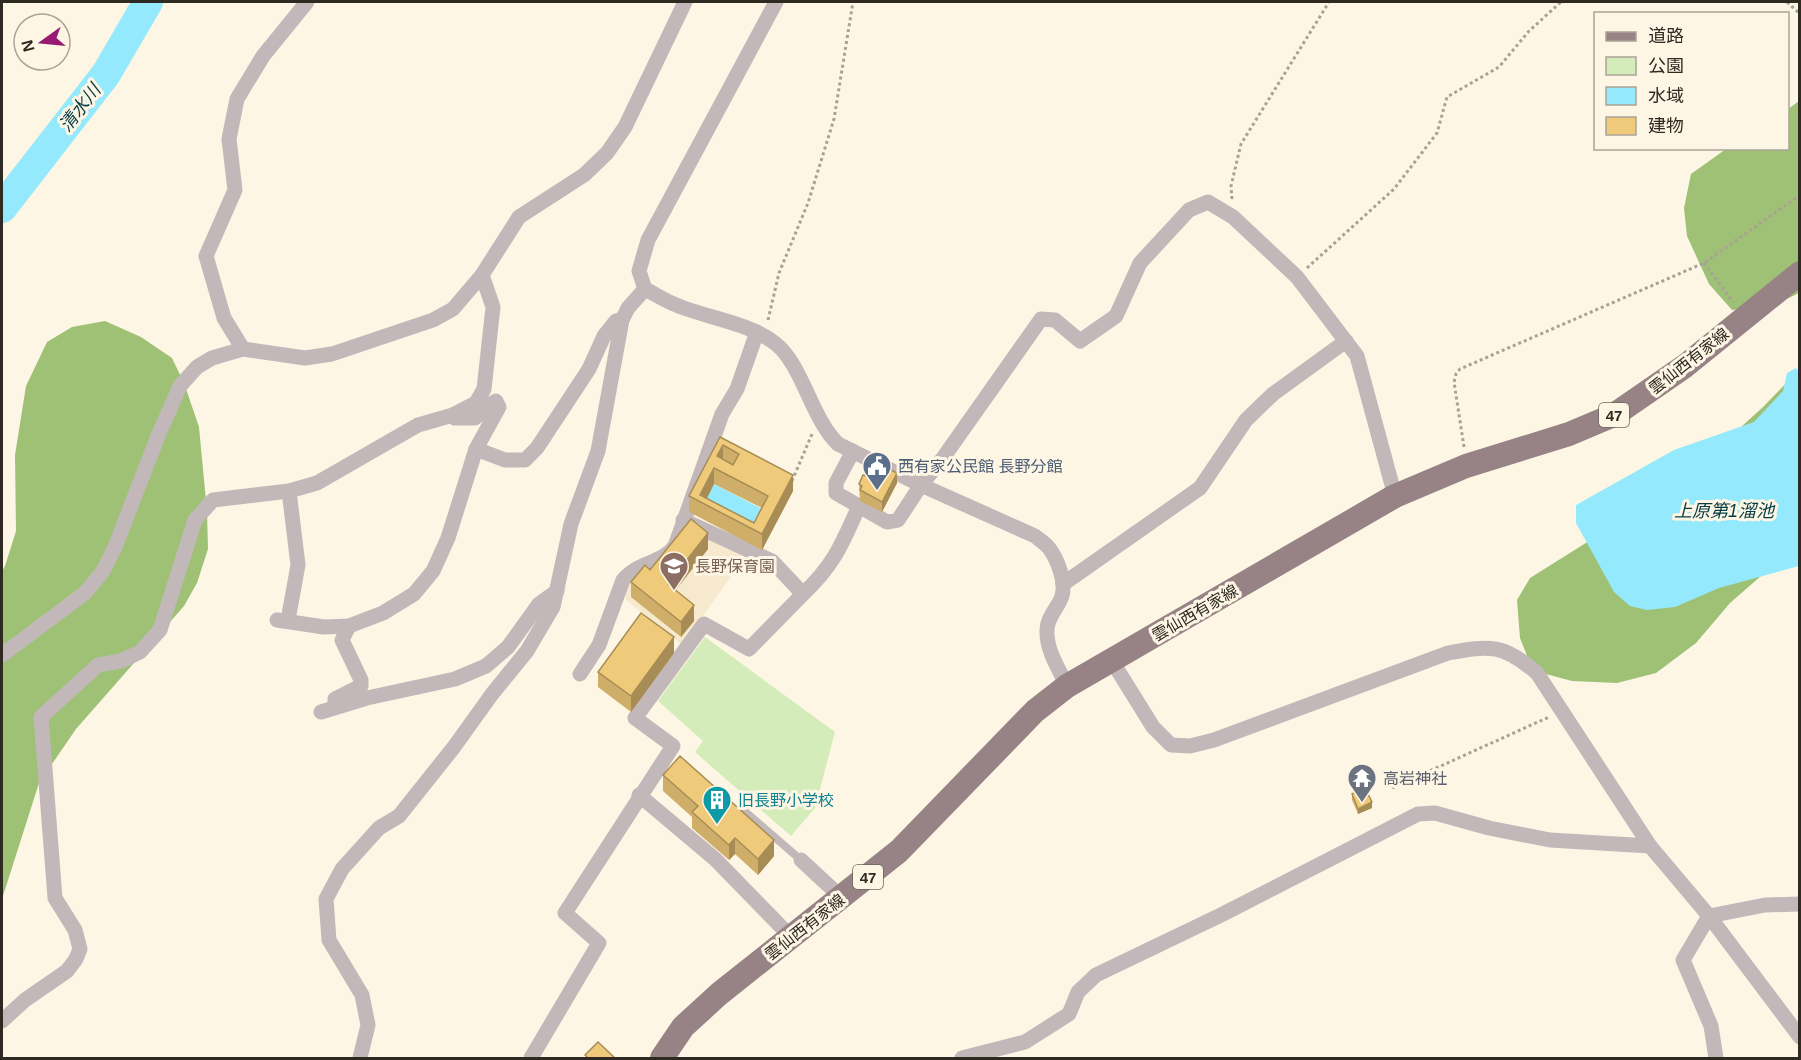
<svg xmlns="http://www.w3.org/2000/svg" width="1801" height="1060" font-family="Arial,'Noto Sans JP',sans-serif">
<rect width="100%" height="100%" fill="#fef6e5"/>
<polygon fill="#f6e9cd" points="693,528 747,554 682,645 625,599 628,584"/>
<polygon fill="#d4ecb9" points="705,637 835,732 815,808 791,836 695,752 703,741 658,701"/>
<g fill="#9ec176">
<path d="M1799,101V293C1779,304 1755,308 1732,310L1709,284L1687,236L1684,208L1691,174L1726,149L1788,148V109Z"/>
<polygon points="105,321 141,337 172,358 184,383 199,427 207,511 208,549 197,583 184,606 76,729 39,783 2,899 2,571 5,566 16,531 15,455 26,386 47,342 72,327"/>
<polygon points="1799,370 1799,543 1730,603 1696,643 1656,673 1617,683 1572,681 1542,673 1528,658 1520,638 1517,600 1530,578 1675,487 1763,407"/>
</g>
<g fill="#94e9fc">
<polygon points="1796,368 1800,373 1799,566 1719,588 1675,607 1647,610 1630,606 1614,592 1576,523 1576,505 1674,450 1754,422 1783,391 1787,373"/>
<polygon points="714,484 768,512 754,539 700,511"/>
</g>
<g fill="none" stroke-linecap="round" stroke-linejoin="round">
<polyline stroke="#94e9fc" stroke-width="30" points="2,208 106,74 148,2"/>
<g stroke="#a8a294" stroke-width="3" stroke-dasharray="3 3" stroke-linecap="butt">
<polyline points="1787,2 1800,14"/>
<polyline points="1232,199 1231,186 1241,144 1329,2"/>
<polyline points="1704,263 1733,302"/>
<polyline points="1307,268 1394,189 1437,133 1447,97 1499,67 1529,31 1561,2"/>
<polyline points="768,320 779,273 808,203 834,119 853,2"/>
<polyline points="1464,447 1454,382 1456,374 1460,369 1704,263 1800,195"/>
<polyline points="792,481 812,434"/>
<polyline points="1392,788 1549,717"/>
</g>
<polyline stroke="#c3b8b9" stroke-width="8" points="742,809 801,860"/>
<g stroke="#c3b8b9" stroke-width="15">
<path d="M776,2L648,240L639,271L645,289C655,294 664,300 674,304C705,318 749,322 776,344C803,366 811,418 838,444L921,485L1035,536C1040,540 1046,544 1049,548C1058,560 1066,582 1062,596C1058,608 1047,617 1047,630C1046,650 1059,669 1067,686"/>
<polyline points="243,349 224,318 206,256 235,190 229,139 237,99 263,56 307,2"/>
<polyline points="476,449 505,460 525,460 537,448 589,369 604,336 616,321 622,320"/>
<polyline points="853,451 836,483 836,493 887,522 898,520 921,485 943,458 1041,319 1055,320 1080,341 1116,316 1140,263 1189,210 1208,202 1233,217 1297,277 1357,356 1395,496"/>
<polyline points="1063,584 1200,488 1246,420 1273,394 1346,341"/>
<path d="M803,594C834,565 842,544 859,506"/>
<polyline points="277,620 324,627 349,626 383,613 414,594 433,571 448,538 476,449 499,407 496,401 489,405 475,418 455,418 453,415"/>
<polyline points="288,620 298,565 289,491"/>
<polyline points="2,655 85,593 103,571 115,547 158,436 180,386 197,367 212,358 243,349 305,358 332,354 433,320 453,309 482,275 519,217 584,175 607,153 625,127 685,2"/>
<path d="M1112,661L1153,727L1171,745L1190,746L1214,740L1448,653C1491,645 1503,644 1537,673L1650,846L1709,916L1800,1037"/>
<path d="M580,674L599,645L623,580C639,561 662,564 675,546L722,414L737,389L757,332"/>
<polyline points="335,704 335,699 361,686 361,680 342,640 349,626"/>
<polyline points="321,712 367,698 455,679 486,666 508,647 539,604 557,591"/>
<polyline points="639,795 715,859 791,937"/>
<polyline points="801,860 842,898"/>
<polyline points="2,1021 25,1000 67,971 76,959 80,949 75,930 55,898 41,717 98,665 121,661 140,652 160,630 195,520 213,500 289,491 317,483 418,425 453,415 476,403 484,389 493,307 482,275"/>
<polyline points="360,1058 368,1025 362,995 329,940 326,899 342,869 379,828 399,816 454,747 492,694 527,651 553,607 571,524 598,451 622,320 628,308 645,289"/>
<polyline points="531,1058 599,943 565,913 673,746 635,718 704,624 749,649 803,594 772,561 683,520"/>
<polyline points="962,1058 1025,1042 1069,1014 1078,992 1096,975 1223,914 1418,814 1435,813 1489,828 1550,840 1650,846"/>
<polyline points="1716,1058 1711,1026 1683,960 1709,916 1765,905 1800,904"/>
</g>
<polyline stroke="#978386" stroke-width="24" points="662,1058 683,1027 719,994 899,851 1035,711 1067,686 1395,496 1466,466 1569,434 1614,415 1685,366 1800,273"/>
</g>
<g fill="#ceae69" fill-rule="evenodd">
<path d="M720,437L793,491L762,550L689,512V496ZM714,484L762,508L754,523L707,498Z"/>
<polygon points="897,483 882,512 860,501 859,484"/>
<polygon points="708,549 675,590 694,621 681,637 631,597 631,582 650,570"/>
<polygon points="674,653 631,712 598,687 598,672"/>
<polygon points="663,775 774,856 758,875 735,854 729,860 692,828 692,817 663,791"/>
<polygon points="1352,794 1372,808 1358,814 1352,800"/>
</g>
<g fill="#a78d55">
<polygon points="723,445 723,461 717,456"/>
<polygon points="714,468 714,484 704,504 700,495"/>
<polygon points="897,473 897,483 882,512 882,502"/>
<polygon points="793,475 793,491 762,550 762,534"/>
<polygon points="708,533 708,549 668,600 668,584"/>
<polygon points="694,605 694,621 681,637 681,622"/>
<polygon points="674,637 674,653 631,712 631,696"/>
<polygon points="1372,802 1372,808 1358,814 1358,809"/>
<polygon points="735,838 735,854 729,860 729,845"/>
<polygon points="774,840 774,856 758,875 758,859"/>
</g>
<g fill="#efca7a" stroke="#a78d55" stroke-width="1.5" fill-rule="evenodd">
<path d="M720,437L793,475L762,534L689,496ZM723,445L739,454L733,465L717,456ZM714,468L768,496L754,523L700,495Z"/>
<polygon points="874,461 897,473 882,502 860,490 862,486 859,484 863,475 867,476"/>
<polygon points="691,519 708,533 668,584 694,605 681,622 631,582 645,565 650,570"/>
<polygon points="641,613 674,637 631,696 598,672"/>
<polygon points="680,756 774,840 758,859 735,838 729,845 692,812 698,806 663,775"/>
<polygon points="1365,788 1372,802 1358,809 1352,794"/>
<polygon points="598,1042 616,1059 589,1059 585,1055"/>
</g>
<defs>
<g id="civic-pin" transform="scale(1.5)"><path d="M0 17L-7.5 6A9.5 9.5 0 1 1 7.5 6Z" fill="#5c6f8a" stroke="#fef6e5"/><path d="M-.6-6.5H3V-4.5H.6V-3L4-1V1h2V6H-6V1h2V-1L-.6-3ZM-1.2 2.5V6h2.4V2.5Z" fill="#fff"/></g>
<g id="school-pin" transform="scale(1.5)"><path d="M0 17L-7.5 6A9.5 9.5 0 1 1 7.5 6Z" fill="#8d6e63" stroke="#fef6e5"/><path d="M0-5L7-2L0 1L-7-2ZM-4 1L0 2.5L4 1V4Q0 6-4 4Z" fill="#fff"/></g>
<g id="temple-pin" transform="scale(1.5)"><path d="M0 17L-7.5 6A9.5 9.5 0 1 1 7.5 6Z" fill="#6b7280" stroke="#fef6e5"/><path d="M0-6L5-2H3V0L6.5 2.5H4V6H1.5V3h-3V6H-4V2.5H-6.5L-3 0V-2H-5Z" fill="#fff"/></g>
<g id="building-pin" transform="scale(1.5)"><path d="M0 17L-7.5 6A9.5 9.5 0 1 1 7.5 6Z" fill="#0f9aa8" stroke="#fef6e5"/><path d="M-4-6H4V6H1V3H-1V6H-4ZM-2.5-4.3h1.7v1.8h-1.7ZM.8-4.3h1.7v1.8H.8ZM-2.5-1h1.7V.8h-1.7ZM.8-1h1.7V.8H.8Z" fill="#fff"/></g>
</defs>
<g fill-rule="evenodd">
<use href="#civic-pin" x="877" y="466"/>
<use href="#school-pin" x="674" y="566"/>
<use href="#temple-pin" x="1362" y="778"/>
<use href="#building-pin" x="717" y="800"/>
</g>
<g text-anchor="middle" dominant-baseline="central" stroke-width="6" stroke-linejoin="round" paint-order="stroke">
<g fill="#fef6e5" stroke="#6c675c" stroke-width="1.5">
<rect x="1599" y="403" width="30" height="24" rx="4.5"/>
<rect x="853" y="865" width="30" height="24" rx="4.5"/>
</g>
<g font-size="15" font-weight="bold" fill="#2e2a22">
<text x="1614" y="415">47</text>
<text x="868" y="877">47</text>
</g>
<g font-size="16" fill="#2e2a22" stroke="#fef6e5">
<text transform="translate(1689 361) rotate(-38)">雲仙西有家線</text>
<text transform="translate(1195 613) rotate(-30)">雲仙西有家線</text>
<text transform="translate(805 927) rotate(-38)">雲仙西有家線</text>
</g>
<g font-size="16" fill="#4e5e75" stroke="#fef6e5" text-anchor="start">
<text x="898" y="466">西有家公民館 長野分館</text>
</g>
<g font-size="16" fill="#785e54" stroke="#fef6e5" text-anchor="start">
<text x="695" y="566">長野保育園</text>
</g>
<g font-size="16" fill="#5b616d" stroke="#fef6e5" text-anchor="start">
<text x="1383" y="778">高岩神社</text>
</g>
<g font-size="16" fill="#0d838f" stroke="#fef6e5" text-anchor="start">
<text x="738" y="800">旧長野小学校</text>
</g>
<g font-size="18" font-style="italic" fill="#043b45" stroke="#fef6e5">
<text transform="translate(80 108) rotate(-52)">清水川</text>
<text x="1724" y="511">上原第1溜池</text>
</g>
</g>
<rect width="1801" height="1060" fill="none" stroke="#2e2a22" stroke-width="6"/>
<rect x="1594" y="12" width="195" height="138" fill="#fef6e5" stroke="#aba497" stroke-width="1.5"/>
<rect x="1606" y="32" width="30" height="9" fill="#978386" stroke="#aba497" stroke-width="1.5"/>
<text x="1648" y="42" font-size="18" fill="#2e2a22">道路</text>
<rect x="1606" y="57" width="30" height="18" fill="#d4ecb9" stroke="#aba497" stroke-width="1.5"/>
<text x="1648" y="72" font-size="18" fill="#2e2a22">公園</text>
<rect x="1606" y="87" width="30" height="18" fill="#94e9fc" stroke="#aba497" stroke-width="1.5"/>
<text x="1648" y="102" font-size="18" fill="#2e2a22">水域</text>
<rect x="1606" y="117" width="30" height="18" fill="#efca7a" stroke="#aba497" stroke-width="1.5"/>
<text x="1648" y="132" font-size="18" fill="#2e2a22">建物</text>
<g transform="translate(42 42) rotate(255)"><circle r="28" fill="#fef6e5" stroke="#aba497" stroke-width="1.5"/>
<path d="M0-4.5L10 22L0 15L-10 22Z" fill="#971a72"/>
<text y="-9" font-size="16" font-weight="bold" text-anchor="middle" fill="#2e2a22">N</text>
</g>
</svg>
